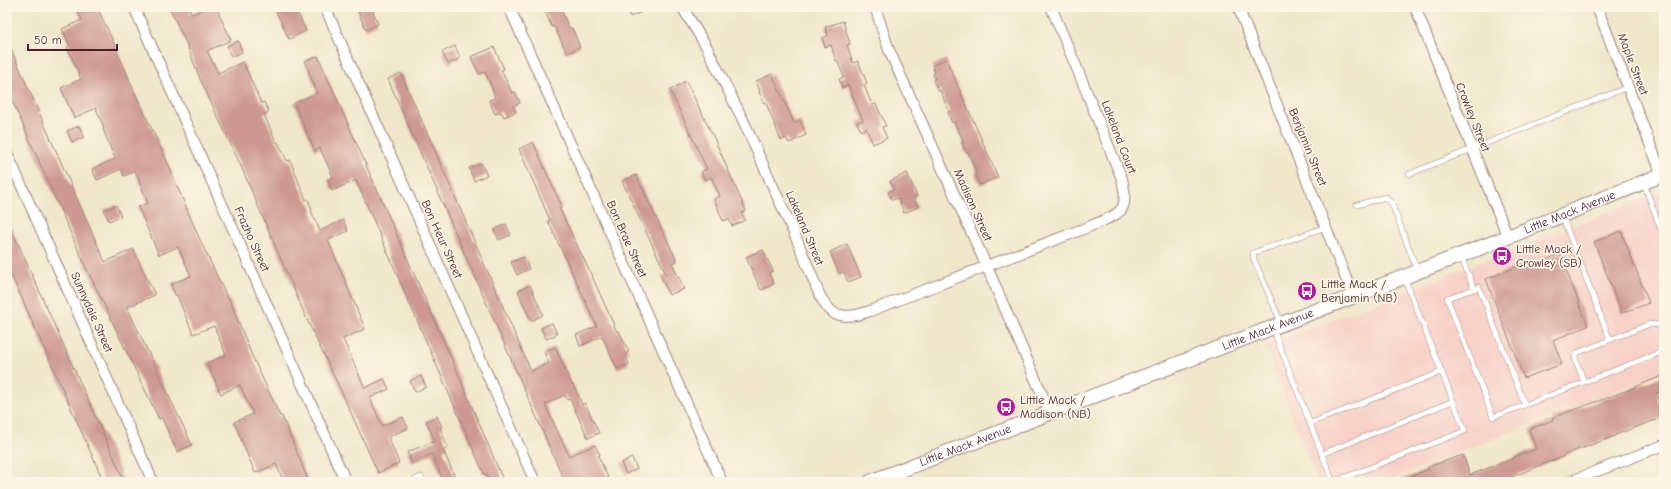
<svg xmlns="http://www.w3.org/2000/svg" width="1671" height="489" font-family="'Comic Neue',sans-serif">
<rect width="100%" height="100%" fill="#fcf5e5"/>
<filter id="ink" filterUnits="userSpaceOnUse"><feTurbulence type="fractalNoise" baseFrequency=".025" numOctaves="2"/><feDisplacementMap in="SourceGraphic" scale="8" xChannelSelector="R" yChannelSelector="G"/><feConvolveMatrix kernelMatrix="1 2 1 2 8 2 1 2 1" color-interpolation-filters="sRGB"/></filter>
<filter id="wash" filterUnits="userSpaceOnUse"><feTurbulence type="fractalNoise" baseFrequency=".012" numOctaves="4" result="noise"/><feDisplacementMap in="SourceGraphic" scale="16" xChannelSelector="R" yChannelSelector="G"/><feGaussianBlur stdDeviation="0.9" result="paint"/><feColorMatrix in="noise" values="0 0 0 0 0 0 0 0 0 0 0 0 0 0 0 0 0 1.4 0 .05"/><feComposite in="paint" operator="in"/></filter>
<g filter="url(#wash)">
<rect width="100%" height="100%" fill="#f0e7ca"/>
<polygon fill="#f7d1c8" points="1664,191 1664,372 1384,482 1318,482 1265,346"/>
<g id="blocks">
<g fill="#ce9992">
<polygon points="83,7 97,7 113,41 135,93 172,172 171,172 200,240 228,299 229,298 253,358 280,416 282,416 309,482 284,482 276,464 255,473 234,422 253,414 240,385 221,394 207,363 226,355 214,326 193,334 177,295 175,295 171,284 191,276 178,247 159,255 138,207 148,203 135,171 124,176 121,169 97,180 92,169 115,159 103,129 104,128 96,108 74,118 61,88 81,79 67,47 70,46 62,29 82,20 77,10"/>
<polygon points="169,7 189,7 192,14 207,7 216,7 231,40 207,51 218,73 243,62 261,103 264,102 269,112 264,114 276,142 278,142 287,161 290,160 306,200 308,199 312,210 311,211 320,231 343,220 348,231 328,240 365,329 343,339 365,388 384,379 389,389 370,398 382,426 403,417 408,428 388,437 399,463 378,473 342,393 308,322 240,164 200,79 187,45"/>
<polygon points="274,7 295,7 306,31 289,39"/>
<polygon points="356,7 371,7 378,24 366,30"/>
<polygon points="543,7 560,7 569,28 572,28 580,47 567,53 554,26 552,27"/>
<polygon points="626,7 653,7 630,17"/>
<polygon points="843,21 850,44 847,45 853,63 858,61 867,83 864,85 872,105 876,104 886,126 882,127 887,138 873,144 866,128 861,131 857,122 863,120 859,111 848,85 842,88 839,79 844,77 837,60 836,61 831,45 825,47 822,38 828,36 825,27"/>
<polygon points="7,40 105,262 133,249 155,295 127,307 192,445 177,452 162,418 159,419 84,263 7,89"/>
<polygon points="238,41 242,52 231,57 227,46"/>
<polygon points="455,46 460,58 448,64 442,52"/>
<polygon points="494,47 504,69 501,70 512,93 515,92 520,103 513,106 516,112 504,117 501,112 495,114 489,100 495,98 492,88 485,72 479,74 471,57"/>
<polygon points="318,56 456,369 504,482 489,482 486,474 484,474 356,180 332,191 328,180 333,177 320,148 315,151 294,103 317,93 305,61"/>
<polygon points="946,59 998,177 980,185 975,174 977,173 968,152 966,153 962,143 964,142 954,122 952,123 948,112 949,111 940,90 938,91 933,80 935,79 933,74 935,73 932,66"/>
<polygon points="401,73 531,371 549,363 544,352 555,347 572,385 573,384 582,405 585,403 599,433 588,438 570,399 567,400 565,395 545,404 569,456 595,445 600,455 598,456 610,482 565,482 388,79"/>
<polygon points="772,74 794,123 800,120 806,135 789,143 786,138 781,140 766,103 764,103 759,92 760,91 756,81"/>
<polygon points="686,81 714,138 746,211 742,213 745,220 732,226 729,219 723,221 714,199 720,196 711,177 705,180 701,172 707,169 670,90"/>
<polygon points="79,126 84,137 72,142 67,131"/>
<polygon points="533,142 562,207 559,208 591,274 617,332 619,331 629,352 625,354 629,364 617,369 602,336 580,346 576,335 597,326 548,221 550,220 519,149"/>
<polygon points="481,163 487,175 474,181 469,168"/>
<polygon points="907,173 917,196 913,197 918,207 904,213 898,198 892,200 888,192 894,189 890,181"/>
<polygon points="636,175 677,261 672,263 684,289 669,295 661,276 666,274 622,181"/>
<polygon points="116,205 121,216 109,221 104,210"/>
<polygon points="7,219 123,478 115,482 104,482 7,265"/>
<polygon points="506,224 511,235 499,240 494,230"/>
<polygon points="1621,231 1649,303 1622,313 1594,242"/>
<polygon points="847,244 861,277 848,282 844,272 839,274 830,252"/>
<polygon points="763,250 773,271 769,273 774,284 761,290 746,257"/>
<polygon points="1560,254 1588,326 1553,340 1562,364 1524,378 1486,279 1524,264 1526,268"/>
<polygon points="524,257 529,269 517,275 511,262"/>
<polygon points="530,285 543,315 531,321 518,291"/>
<polygon points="552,323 557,334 546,339 541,328"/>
<polygon points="1664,375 1664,390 1656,393 1664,417 1615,435 1615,436 1564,455 1564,456 1499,482 1396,482 1429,469 1428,467 1463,455 1470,475 1514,458 1514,457 1536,449 1529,429 1553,420 1552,418 1628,390"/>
<polygon points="421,376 426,387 415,392 410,381"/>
<polygon points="437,416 442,427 440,428 448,448 443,450 457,482 444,482 432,454 412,463 407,452 435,441 426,421"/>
<polygon points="632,458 637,469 626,474 621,463"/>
</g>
</g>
</g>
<g filter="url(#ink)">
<use href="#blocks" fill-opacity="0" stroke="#9d837a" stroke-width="1"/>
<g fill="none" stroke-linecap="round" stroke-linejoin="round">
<g stroke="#9d837a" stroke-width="6">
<g id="lane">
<polyline points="1409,174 1628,87"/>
<polyline points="1644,184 1664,238"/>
<polyline points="1357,205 1386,197 1392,204 1417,270"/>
<polyline points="1562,216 1610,340"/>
<polyline points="1461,256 1474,289 1447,298 1493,417 1525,405 1479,287 1474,289"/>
<polyline points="1281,323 1254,259 1253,253 1326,227"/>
<polyline points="1273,329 1333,482 1465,431 1404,277"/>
<polyline points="1584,382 1575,358 1577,353 1650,324 1659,325 1664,338"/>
<polyline points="1525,405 1664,351"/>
<polyline points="1311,423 1441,372"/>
<polyline points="1322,454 1453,401"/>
<polyline points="411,482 421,477 423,482"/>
</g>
</g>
<g stroke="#9d837a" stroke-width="12">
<g id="street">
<polyline points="134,7 346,482"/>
<polyline points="325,7 535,482"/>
<polyline points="509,7 722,482"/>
<path d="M682,7L706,46L743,120L797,240L820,296L827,307L835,314L846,316L857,315L870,311L1091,226C1120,213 1130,213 1122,179L1076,66L1051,7"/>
<polyline points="875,7 889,50 987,267 1050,413"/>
<polyline points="1238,7 1353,296"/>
<polyline points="1415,7 1508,237"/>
<polyline points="1597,7 1662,175"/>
<polyline points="7,153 153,482"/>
<polyline points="1569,482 1664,445"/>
</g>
</g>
<g stroke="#9d837a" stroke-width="16">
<g id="secondary">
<path id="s1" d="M870,482L1508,237L1664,174"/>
</g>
</g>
<use href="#lane" stroke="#fff" stroke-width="5"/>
<use href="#street" stroke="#fff" stroke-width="10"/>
<use href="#secondary" stroke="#fff" stroke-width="14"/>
</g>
</g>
<defs>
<g id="bus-disc" transform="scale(1)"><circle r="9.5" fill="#b5179e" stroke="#fcf5e5"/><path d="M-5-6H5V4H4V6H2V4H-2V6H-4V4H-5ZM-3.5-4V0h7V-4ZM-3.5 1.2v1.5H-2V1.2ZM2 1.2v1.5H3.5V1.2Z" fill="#fff"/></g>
</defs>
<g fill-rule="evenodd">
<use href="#bus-disc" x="1502" y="256"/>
<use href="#bus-disc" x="1307" y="291"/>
<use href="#bus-disc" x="1006" y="407"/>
</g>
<g text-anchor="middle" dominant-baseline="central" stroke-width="3.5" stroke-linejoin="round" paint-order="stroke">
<g font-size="12" fill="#4a1f2b" stroke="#fcf5e5">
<text transform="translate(1633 64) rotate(69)">Maple Street</text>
<text transform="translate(1473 117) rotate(68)">Crowley Street</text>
<text transform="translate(1119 137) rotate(69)">Lakeland Court</text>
<text transform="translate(1308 147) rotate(68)">Benjamin Street</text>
<text transform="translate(973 205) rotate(66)">Madison Street</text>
<text stroke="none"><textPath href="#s1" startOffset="750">Little Mack Avenue</textPath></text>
<text transform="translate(805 228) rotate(67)">Lakeland Street</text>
<text transform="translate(252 239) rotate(66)">Frazho Street</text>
<text transform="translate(442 239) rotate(66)">Bon Heur Street</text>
<text transform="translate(627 239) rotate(66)">Bon Brae Street</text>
<text transform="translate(92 312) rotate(66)">Sunnydale Street</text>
<text stroke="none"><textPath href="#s1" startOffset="426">Little Mack Avenue</textPath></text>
<text stroke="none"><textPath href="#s1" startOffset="102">Little Mack Avenue</textPath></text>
</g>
<g font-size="12" fill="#4a1f2b" stroke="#fcf5e5" text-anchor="start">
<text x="1516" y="249">Little Mack /<tspan x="1516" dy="14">Crowley (SB)</tspan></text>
<text x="1321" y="284">Little Mack /<tspan x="1321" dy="14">Benjamin (NB)</tspan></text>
<text x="1020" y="400">Little Mack /<tspan x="1020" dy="14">Madison (NB)</tspan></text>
</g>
</g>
<rect width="1671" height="489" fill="none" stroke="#fcf5e5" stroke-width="24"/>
<path d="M28 44v6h89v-6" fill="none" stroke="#4a1f2b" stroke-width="2"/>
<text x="34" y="44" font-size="12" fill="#4a1f2b" stroke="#fcf5e5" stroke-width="3" paint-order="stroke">50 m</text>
</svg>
